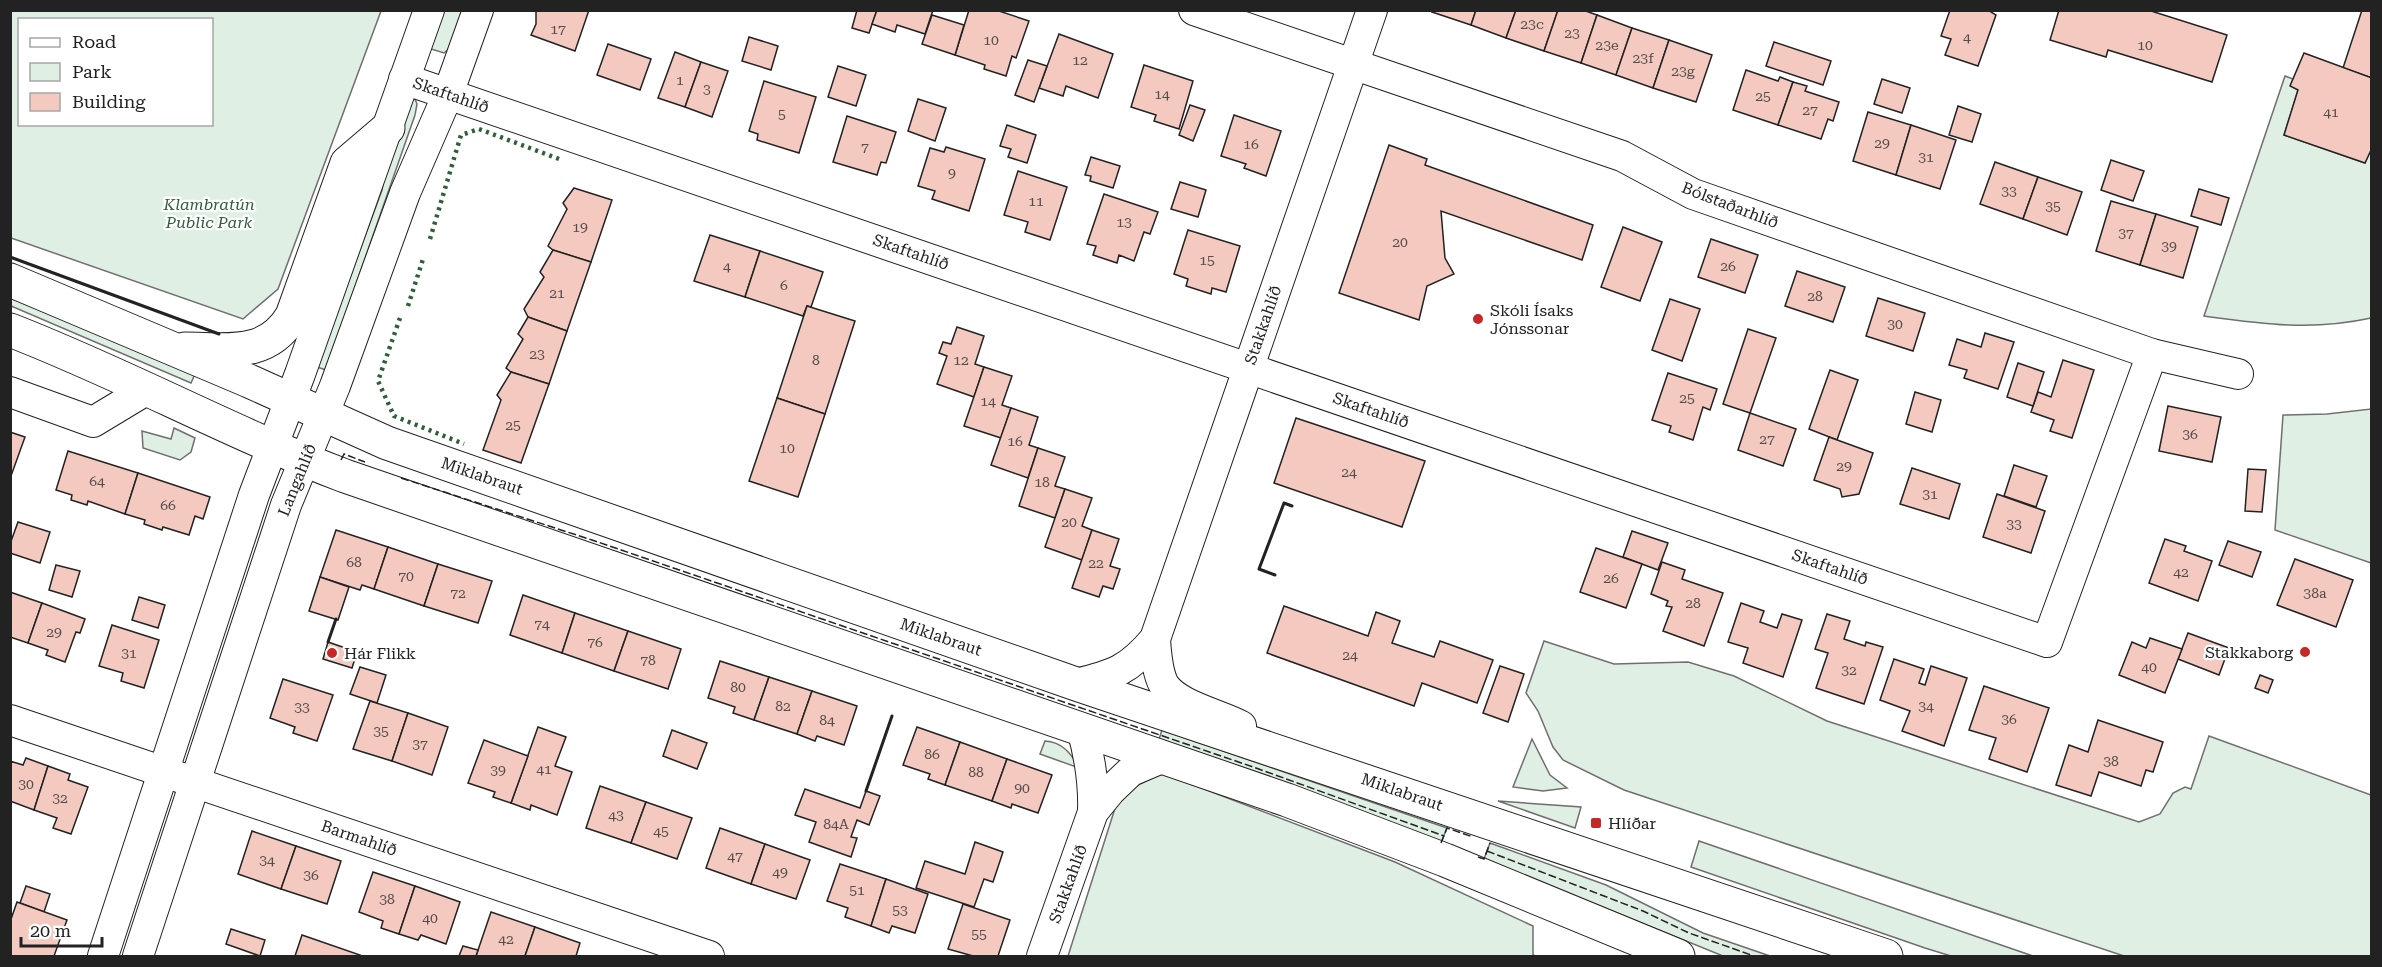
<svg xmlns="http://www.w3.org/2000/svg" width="2382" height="967" font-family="'Roboto Serif',serif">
<rect width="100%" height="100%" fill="#fff"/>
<g fill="#e0efe3" stroke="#6f6f6f" stroke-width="1.5" fill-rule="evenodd">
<path d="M10,11H381L278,289L243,319L11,238ZM20,20H212V124H20Z"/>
<polygon points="441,11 464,11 452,46 444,53 431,49 430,41"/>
<path d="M2285,76L2293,79L2298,90L2284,135L2365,163L2371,148V318C2312,331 2263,324 2204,316Z"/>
<polygon points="405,97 415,99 417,104 415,115 326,370 317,367 382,190 396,115"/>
<polygon points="10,298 195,374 191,383 11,306"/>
<polygon points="2371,409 2371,563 2275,530 2283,415 2327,414"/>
<polygon points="174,428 195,438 191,452 180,460 143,448 142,431 171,439"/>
<polygon points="1544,641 1614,664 1688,662 1734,676 1827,721 2139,822 2160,814 2173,793 2185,787 2191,789 2209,736 2371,795 2371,956 2124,956 1624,790 1563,760 1553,747 1538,711 1526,693"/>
<polygon points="1162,730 1447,828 1441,843 1159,739"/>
<polygon points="1532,739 1550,775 1567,788 1543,791 1513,787"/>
<path d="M1045,741C1062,742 1071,753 1079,768L1040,754Z"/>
<polygon points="1162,773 1395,862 1533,926 1533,955 1536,956 1068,956 1117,802 1136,786"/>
<polygon points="1498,801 1581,807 1575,828"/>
<polygon points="1699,841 2033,956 1951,956 1925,948 1691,867"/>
<polygon points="1490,843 1606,885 1703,933 1770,956 1723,956 1484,859"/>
</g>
<g fill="#f3c9c0" stroke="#222" stroke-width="1.5">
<polygon points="536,10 589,10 575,51 531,35 536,24"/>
<polygon points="857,10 877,10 869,33 852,28"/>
<polygon points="877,10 933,10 925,34 897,25 895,32 872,24"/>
<polygon points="969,10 996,10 1029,21 1016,58 1012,56 1006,76 984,69 985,65 955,55"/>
<polygon points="1433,10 1476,10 1471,25 1432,12"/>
<polygon points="1476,10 1516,10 1506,38 1471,25"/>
<polygon points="1516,10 1558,10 1544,51 1506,38"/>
<polygon points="1558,10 1583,10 1597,15 1581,63 1544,51"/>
<polygon points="1950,10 1988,10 1996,15 1978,66 1945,55 1951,39 1941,36"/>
<polygon points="2059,10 2148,10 2227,35 2212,82 2108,50 2106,57 2050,40"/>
<polygon points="2362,10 2372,10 2372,78 2343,68"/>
<polygon points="932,15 964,25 955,55 922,44"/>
<polygon points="1597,15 1632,28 1616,75 1581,63"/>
<polygon points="1632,28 1669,40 1653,88 1616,75"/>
<polygon points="1059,34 1113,54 1098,98 1066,86 1063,96 1039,88"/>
<polygon points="749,37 778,46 771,70 742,61"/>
<polygon points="1669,40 1712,55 1696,102 1653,88"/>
<polygon points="1774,42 1831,61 1823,85 1766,66"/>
<polygon points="608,44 651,59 640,90 597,75"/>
<polygon points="675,52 701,62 685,107 658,98"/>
<polygon points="2304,53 2372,78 2372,148 2365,163 2284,135 2298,90 2290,86"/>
<polygon points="1028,60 1047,66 1034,102 1015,95"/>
<polygon points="701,62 728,71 712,117 685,107"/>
<polygon points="1144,65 1193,81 1179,129 1154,121 1156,115 1131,107"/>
<polygon points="838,66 866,75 856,106 828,97"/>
<polygon points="1746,70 1778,81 1780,77 1793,82 1778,125 1733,110"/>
<polygon points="1882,79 1910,88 1902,113 1874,104"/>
<polygon points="764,81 816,97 799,153 757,140 758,134 749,131"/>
<polygon points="1793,82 1807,86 1805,91 1839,102 1833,121 1828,119 1821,139 1778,125"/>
<polygon points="918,99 946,108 935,141 908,131"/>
<polygon points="1190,105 1205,110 1193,141 1179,135"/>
<polygon points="1958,106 1981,114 1972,142 1949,135"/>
<polygon points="1868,112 1911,125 1896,175 1853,161"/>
<polygon points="1234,115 1281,131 1266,176 1244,168 1246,164 1221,156"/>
<polygon points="847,116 896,132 886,163 881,162 877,175 833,162"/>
<polygon points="1007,125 1036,135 1027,163 1008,157 1011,149 1000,146"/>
<polygon points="1911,125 1956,140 1940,189 1896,175"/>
<polygon points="1389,145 1427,159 1425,165 1593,225 1582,260 1441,211 1445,258 1454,274 1427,286 1419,320 1339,293"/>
<polygon points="946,147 985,159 969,211 932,199 935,191 918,186 930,148 944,152"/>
<polygon points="1091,157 1120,166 1113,188 1090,181 1091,176 1085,175"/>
<polygon points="2111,160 2144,171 2133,201 2101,190"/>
<polygon points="1995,162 2038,177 2023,219 1980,204"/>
<polygon points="1018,171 1067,187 1050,240 1025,232 1028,222 1004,215"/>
<polygon points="2038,177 2082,192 2067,235 2023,219"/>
<polygon points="1180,182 1206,190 1198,217 1171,209"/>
<polygon points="574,188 612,200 591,262 553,250 548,246 567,209 563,203"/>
<polygon points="2199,189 2229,198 2221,225 2191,216"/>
<polygon points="1104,194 1158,212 1150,234 1144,232 1134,261 1119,255 1117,263 1093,255 1096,246 1087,244"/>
<polygon points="2111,201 2156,214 2140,265 2096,251"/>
<polygon points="2156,214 2198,227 2183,278 2140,265"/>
<polygon points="1623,227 1662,242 1640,301 1601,287"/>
<polygon points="1188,230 1240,246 1226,292 1212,288 1211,294 1186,286 1188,279 1174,274"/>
<polygon points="710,235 760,251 745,297 694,281"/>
<polygon points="1711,239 1758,255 1745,293 1698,277"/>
<polygon points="553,250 591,262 567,331 528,317 524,309 544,277 540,272"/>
<polygon points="760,251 823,272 811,307 807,306 803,316 745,297"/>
<polygon points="1797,271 1845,287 1833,322 1785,306"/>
<polygon points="1878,298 1925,313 1913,351 1866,336"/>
<polygon points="1670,299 1700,309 1682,361 1652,350"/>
<polygon points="807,306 855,321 825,414 777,398"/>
<polygon points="528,317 567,331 549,384 511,372 506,368 523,339 518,334"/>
<polygon points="957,327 984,336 975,364 984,367 974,397 937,384 947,356 939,353 943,342 951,344"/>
<polygon points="1748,329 1776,338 1750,413 1723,404"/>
<polygon points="1985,333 2014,342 1998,389 1964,378 1967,370 1949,365 1957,339 1981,347"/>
<polygon points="2063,360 2094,370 2072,438 2050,431 2054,420 2031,412 2038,392 2051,397"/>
<polygon points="2018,363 2044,372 2033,406 2007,397"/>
<polygon points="984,367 1012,376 1002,405 1011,408 1001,438 964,426"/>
<polygon points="1830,370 1858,380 1837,440 1809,429"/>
<polygon points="511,372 549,384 521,463 483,450 501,400 497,395"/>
<polygon points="1668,373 1717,389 1710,410 1703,407 1693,440 1669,432 1671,426 1652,420"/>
<polygon points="1915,392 1941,400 1932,432 1906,424"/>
<polygon points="777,398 825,414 798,497 749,481"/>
<polygon points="2168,406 2221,417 2212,462 2159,451"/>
<polygon points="1011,408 1038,417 1029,445 1038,448 1028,478 991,465"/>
<polygon points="1750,413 1796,429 1783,466 1738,450"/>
<polygon points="1296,418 1425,461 1402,527 1274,483"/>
<polygon points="10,432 25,437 11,476 10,475"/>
<polygon points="1829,437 1873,453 1859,494 1842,497 1840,489 1814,480"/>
<polygon points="1038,448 1065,457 1055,486 1065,489 1055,518 1019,506"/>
<polygon points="68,451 138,473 125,514 88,501 87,505 71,500 72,495 56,490"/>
<polygon points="2014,465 2047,476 2036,507 2004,496"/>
<polygon points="1912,468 1960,484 1949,519 1900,504"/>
<polygon points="2248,469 2266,470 2262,512 2245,511"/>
<polygon points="138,473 210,497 203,519 195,516 189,535 163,527 162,530 144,524 145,520 125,514"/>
<polygon points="1065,489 1092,498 1082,526 1092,530 1082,560 1045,547"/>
<polygon points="1997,494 2045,511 2031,553 1983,537"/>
<polygon points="18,522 50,532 40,563 10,553 10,544"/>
<polygon points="336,530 388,547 374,589 362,585 360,590 320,577"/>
<polygon points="1092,530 1119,539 1110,566 1120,569 1113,589 1103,586 1099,597 1072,588"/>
<polygon points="1632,531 1668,543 1658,570 1623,557"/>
<polygon points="2165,539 2186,546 2184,551 2212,561 2198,601 2149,583"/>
<polygon points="2228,541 2261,552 2252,577 2219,565"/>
<polygon points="388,547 438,564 424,606 374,589"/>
<polygon points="1596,548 1642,564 1626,608 1580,592"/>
<polygon points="2295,559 2353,580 2336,627 2277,605"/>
<polygon points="1662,562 1685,570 1682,579 1723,593 1704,646 1663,631 1672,607 1666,606 1668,601 1651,594"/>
<polygon points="438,564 492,581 478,623 424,606"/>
<polygon points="56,565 80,571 72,597 49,590"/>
<polygon points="320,577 349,587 338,620 309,611"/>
<polygon points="10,592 42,603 28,643 10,637"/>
<polygon points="523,595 575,613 562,653 510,635"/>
<polygon points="139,597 165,605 158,628 132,620"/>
<polygon points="42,603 85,619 80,633 76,632 65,662 46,655 48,650 28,643"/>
<polygon points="1741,603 1764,611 1760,622 1777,628 1782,614 1802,620 1783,677 1743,663 1748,648 1728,642"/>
<polygon points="1284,606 1368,636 1376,612 1400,621 1392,643 1434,657 1440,641 1493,660 1477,703 1422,683 1414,706 1267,653"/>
<polygon points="575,613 628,631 614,671 562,653"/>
<polygon points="1827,614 1850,621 1844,639 1865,646 1866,642 1883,647 1864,704 1816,688 1828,653 1815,649"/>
<polygon points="112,625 159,640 144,688 121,681 123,673 99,666"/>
<polygon points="628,631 681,649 668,689 614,671"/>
<polygon points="2188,633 2229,648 2219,675 2178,659"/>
<polygon points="2150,638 2182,649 2165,693 2119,675 2132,642 2146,648"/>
<polygon points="328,642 357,652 352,668 323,659"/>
<polygon points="1894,659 1924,669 1919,683 1925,685 1931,666 1967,678 1944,746 1902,731 1910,711 1880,700"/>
<polygon points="720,661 769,677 754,720 733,713 735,707 708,698"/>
<polygon points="1500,666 1524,674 1508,722 1483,713"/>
<polygon points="360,667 386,675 377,703 350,694"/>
<polygon points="2260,675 2273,680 2268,693 2255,688"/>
<polygon points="769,677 812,691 797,734 754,720"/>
<polygon points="283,679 333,695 317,741 293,733 295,727 270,718"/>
<polygon points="1984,686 2049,708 2027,772 1989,759 1996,738 1969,730"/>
<polygon points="812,691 857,706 844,745 817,736 815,741 797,734"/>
<polygon points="370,701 408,713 392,761 353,749"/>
<polygon points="408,713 448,727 432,775 392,761"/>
<polygon points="2098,720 2163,742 2153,772 2146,770 2141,786 2099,772 2091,796 2056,785 2069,745 2088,752"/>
<polygon points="538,727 566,737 555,766 572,772 557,815 531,805 530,810 511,803"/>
<polygon points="917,727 960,742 945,785 928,779 930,774 903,765"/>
<polygon points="672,730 707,743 697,769 663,756"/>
<polygon points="484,740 528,756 511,803 493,797 495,792 468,783"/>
<polygon points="960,742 1007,759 992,801 945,785"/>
<polygon points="26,758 48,766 34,810 10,801 10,761 23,765"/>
<polygon points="1007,759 1052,775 1038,813 1012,804 1011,808 992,801"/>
<polygon points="48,766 70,774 68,780 88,787 71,834 53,828 57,818 34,810"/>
<polygon points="600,786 646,802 631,843 586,828"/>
<polygon points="805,789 860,808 866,791 880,796 869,825 857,820 851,837 857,838 851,857 809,842 816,822 795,815"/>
<polygon points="646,802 692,818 677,859 631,843"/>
<polygon points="720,828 765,844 751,884 706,868"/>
<polygon points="252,831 296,846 281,889 238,874"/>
<polygon points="975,842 1003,852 993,882 984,879 974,907 916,888 925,861 965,874"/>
<polygon points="765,844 810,860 796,899 751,884"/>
<polygon points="296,846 341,861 327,904 281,889"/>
<polygon points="840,864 886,879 871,926 845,917 848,908 827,901"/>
<polygon points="373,872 415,886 399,934 381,928 383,921 359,912"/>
<polygon points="886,879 928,894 915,933 892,926 889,933 871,926"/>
<polygon points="26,886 50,894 44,912 20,903"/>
<polygon points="415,886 460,902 446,944 421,935 418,940 399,934"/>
<polygon points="17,902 67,920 54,956 10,956 10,922"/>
<polygon points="963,904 1010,920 998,956 973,956 948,949"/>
<polygon points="491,912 535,927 525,956 476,956"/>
<polygon points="535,927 580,943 576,956 525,956"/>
<polygon points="231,929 265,940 260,956 226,944"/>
<polygon points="302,935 360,955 359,956 295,956"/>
<polygon points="463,946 478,950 476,956 459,956"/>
</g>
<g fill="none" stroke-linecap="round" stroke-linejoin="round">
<g stroke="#222" stroke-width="32">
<g id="minor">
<polyline points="1194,10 1622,156 1693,194 2152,354 2238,374"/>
<polyline points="404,79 2047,642 2152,354"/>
<polyline points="10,392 93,422 146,390"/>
<path d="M1155,639C1156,654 1157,672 1164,685C1178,706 1219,714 1241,726"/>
<path d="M1076,684C1114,675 1129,670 1155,639L1372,10"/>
<polyline points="10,720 709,956"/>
<path d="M1082,729C1090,757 1094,782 1093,812"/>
<polyline points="103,956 254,495 300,374 429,10"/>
<polyline points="138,956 286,505 335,386 405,193 448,94 478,10"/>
<polyline points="1042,956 1093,812 1110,791 1131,771 1164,757"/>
</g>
</g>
<g stroke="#222" stroke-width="35">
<g id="highway">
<polyline points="10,280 249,381 387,443 1076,684 1886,956"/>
<path d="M10,330C124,374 231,433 345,476L1287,800L1445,860L1678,956"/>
<path d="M185,349C227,349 267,358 292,316L347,163L388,128"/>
</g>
</g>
<use href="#minor" stroke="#fff" stroke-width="30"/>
<use href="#highway" stroke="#fff" stroke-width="33"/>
<g stroke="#2f5e38" stroke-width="4.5" stroke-dasharray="3 4.5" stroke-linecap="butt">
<polyline points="430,239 461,135 479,129 559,159"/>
<polyline points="408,306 424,256"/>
<polyline points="400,318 378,381 394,416 464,444"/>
</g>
<g stroke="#222" stroke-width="1.5" stroke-dasharray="8 3" stroke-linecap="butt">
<polyline points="341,460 344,454 365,462"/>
<polyline points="401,478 592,540 1256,768 1444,836"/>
<polyline points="1441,843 1447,828 1473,837"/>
<polyline points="1487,851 1643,911 1689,933 1754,956"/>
<polyline points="1478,857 1484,859 1490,843"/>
</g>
<g stroke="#222" stroke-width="3">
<polyline points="10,257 219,334"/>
<polyline points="1275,575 1259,569 1284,503 1292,506"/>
<polyline points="328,642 336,619"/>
<polyline points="866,791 892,716"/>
</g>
</g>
<g fill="#c62828" stroke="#fff" stroke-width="2">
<circle cx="1478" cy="319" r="6"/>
<circle cx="2305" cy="652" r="6"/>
<circle cx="332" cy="653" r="6"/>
<rect x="1590" y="817" width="12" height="12" rx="3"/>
</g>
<g text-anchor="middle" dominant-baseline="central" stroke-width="4.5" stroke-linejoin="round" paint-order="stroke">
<g font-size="14" fill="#564c4a">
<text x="1532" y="24">23c</text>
<text x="558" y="29">17</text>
<text x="1572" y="33">23</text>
<text x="1967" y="37">4</text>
<text x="991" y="40">10</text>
<text x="1607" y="45">23e</text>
<text x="2145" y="45">10</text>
<text x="1643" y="58">23f</text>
<text x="1080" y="60">12</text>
<text x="1683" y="71">23g</text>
<text x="680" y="80">1</text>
<text x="707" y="89">3</text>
<text x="1162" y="94">14</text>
<text x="1763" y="96">25</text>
<text x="1810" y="110">27</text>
<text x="2331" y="112">41</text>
<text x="782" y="114">5</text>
<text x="1882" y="143">29</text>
<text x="1251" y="144">16</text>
<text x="865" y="147">7</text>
<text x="1926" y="157">31</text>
<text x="952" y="173">9</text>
<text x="2009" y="191">33</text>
<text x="1036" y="201">11</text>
<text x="2053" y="206">35</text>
<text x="1124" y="222">13</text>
<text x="580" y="227">19</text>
<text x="2126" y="233">37</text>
<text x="1400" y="242">20</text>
<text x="2169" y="246">39</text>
<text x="1207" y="260">15</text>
<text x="727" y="266">4</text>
<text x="1728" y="266">26</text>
<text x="784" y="285">6</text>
<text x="557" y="293">21</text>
<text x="1815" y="296">28</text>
<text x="1895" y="324">30</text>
<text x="537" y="354">23</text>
<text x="816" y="360">8</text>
<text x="961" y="360">12</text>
<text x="1687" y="398">25</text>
<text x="988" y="401">14</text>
<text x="513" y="425">25</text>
<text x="2190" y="434">36</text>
<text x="1767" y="439">27</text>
<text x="1015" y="441">16</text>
<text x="787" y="448">10</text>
<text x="1844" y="466">29</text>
<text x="1349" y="472">24</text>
<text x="97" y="481">64</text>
<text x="1042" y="482">18</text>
<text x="1930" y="494">31</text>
<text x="168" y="505">66</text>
<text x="1069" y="522">20</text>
<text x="2014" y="524">33</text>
<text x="354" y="562">68</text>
<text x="1096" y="563">22</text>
<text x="2181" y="572">42</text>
<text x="406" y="576">70</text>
<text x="1611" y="578">26</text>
<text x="458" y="593">72</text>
<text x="2315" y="593">38a</text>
<text x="1693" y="603">28</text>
<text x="542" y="624">74</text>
<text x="54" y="632">29</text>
<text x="595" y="642">76</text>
<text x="129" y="653">31</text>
<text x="1350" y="655">24</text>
<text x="648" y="660">78</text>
<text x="2149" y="667">40</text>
<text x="1849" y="670">32</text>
<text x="738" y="687">80</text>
<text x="783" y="706">82</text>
<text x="1926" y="706">34</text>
<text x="302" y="707">33</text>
<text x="2009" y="719">36</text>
<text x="827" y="720">84</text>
<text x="381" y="731">35</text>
<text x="420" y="744">37</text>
<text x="932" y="754">86</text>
<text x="2111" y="761">38</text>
<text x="544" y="769">41</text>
<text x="498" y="770">39</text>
<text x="976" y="772">88</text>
<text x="26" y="784">30</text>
<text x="1022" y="788">90</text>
<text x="60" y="798">32</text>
<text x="616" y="815">43</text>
<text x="836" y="824">84A</text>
<text x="661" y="831">45</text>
<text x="735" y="856">47</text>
<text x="267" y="860">34</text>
<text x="780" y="872">49</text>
<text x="311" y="875">36</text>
<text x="857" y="890">51</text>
<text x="387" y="899">38</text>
<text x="900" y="910">53</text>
<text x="430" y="918">40</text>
<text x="979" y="934">55</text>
<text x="506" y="939">42</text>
</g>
<g font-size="16" fill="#222" stroke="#fff">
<text transform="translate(451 95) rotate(19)">Skaftahlíð</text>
<text transform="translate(1730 205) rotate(21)">Bólstaðarhlíð</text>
<text transform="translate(911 252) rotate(19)">Skaftahlíð</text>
<text transform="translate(1263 325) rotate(-71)">Stakkahlíð</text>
<text transform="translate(1371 410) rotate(19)">Skaftahlíð</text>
<text transform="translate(482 476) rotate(19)">Miklabraut</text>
<text transform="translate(297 480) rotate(-68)">Langahlíð</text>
<text transform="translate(1830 567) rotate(19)">Skaftahlíð</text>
<text transform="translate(941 637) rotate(19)">Miklabraut</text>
<text transform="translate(1402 792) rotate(19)">Miklabraut</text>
<text transform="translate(359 838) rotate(19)">Barmahlíð</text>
<text transform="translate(1068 884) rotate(-70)">Stakkahlíð</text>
</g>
<g font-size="16" font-style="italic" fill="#2f5e38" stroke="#fff">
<text x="209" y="204">Klambratún<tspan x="209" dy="18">Public Park</tspan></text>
</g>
<g font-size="16" fill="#222" stroke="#fff" text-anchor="start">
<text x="1490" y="310">Skóli Ísaks<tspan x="1490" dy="18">Jónssonar</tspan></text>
<text x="2293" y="652" text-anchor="end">Stakkaborg</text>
<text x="344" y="653">Hár Flikk</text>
<text x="1608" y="823">Hlíðar</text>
</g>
</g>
<rect width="2382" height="967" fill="none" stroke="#222222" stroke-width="24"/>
<rect x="18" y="18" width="195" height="108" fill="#ffffff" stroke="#a7a7a7" stroke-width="1.5"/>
<rect x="30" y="38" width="30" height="9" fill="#ffffff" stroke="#a7a7a7" stroke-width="1.5"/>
<text x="72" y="48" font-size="18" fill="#222222">Road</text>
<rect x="30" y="63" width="30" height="18" fill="#e0efe3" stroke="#a7a7a7" stroke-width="1.5"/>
<text x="72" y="78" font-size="18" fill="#222222">Park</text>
<rect x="30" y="93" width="30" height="18" fill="#f3c9c0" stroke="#a7a7a7" stroke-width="1.5"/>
<text x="72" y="108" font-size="18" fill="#222222">Building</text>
<path d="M21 937v9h81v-9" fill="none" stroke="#222222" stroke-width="3"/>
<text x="30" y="937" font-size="18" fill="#222222" stroke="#ffffff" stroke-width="4.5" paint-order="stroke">20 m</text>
</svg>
